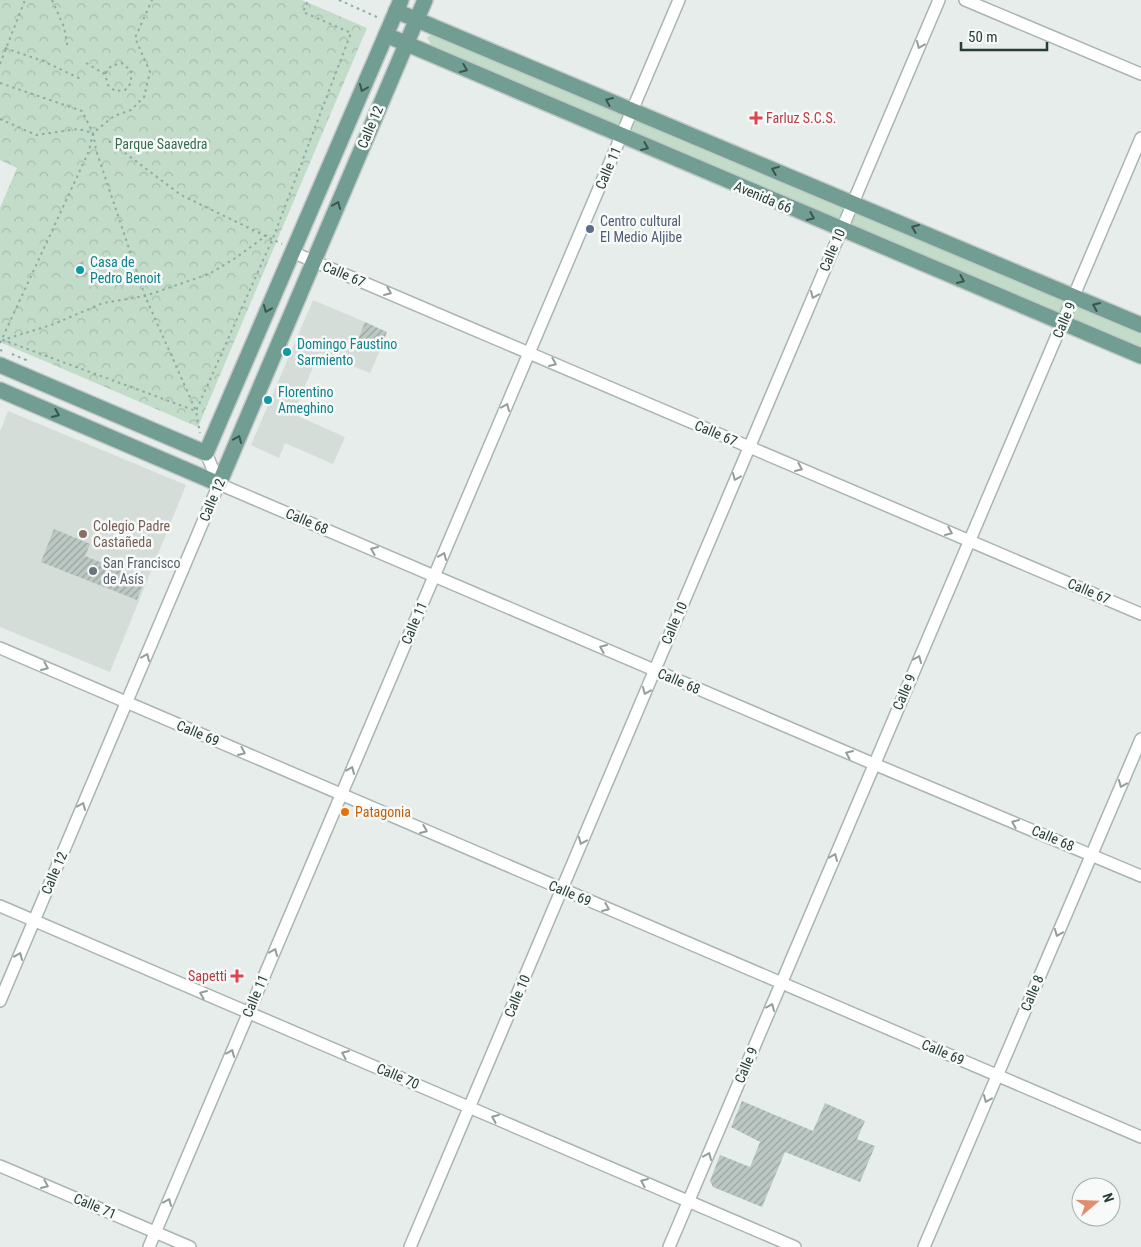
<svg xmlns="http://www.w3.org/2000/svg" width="1141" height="1247" font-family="'Roboto Condensed',sans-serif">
<defs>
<pattern id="forest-crowns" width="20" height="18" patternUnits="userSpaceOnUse" patternTransform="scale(1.25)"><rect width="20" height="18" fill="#c2dcc9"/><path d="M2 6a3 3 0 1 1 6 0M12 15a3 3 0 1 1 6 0" fill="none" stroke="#a7bead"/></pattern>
<pattern id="building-hatch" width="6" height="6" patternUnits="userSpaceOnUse" patternTransform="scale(1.25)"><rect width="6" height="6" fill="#bcc8c3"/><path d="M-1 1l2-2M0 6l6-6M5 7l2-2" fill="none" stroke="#99a49f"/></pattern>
</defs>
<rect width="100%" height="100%" fill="#e6edea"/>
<g fill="#d5ddd9">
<polygon points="313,300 365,322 358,339 381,348 370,373 319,353 293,414 345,437 333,464 285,443 279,458 251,445"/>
<polygon points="8,411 186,485 110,672 0,627 0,432"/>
</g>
<polygon fill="#c2dcc9" points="436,33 1141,333 1141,351 431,45 427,37"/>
<polygon fill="url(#forest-crowns)" points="0,0 302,0 367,28 198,427 0,342 0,208 17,168 0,160"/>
<g fill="url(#building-hatch)">
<polygon points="83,261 88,275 77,279 73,266"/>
<polygon points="365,322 387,332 381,348 358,339"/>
<polygon points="54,529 90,544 85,556 145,580 137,600 41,562"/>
<polygon points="742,1101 813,1131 825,1103 865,1121 857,1139 875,1146 860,1182 785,1152 762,1207 713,1187 710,1181 720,1155 750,1167 760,1142 731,1127"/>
</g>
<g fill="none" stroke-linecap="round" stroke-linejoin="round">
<g stroke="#a9b5b1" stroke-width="14">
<g id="minor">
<polyline points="965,0 1141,74"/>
<polyline points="292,252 1141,614"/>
<polyline points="206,453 219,484 874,764 1141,876"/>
<polyline points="0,648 1141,1137"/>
<polyline points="0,906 795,1247"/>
<polyline points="0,1001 219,484"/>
<polyline points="0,1166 190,1247"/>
<polyline points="149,1247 679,0"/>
<polyline points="410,1247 939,0"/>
<polyline points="669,1247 1141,138"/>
<polyline points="924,1247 1141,739"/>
</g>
</g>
<g stroke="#c3c9c7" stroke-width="18">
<g id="major">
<polyline points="396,11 1141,325"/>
<polyline points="386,35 1141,356"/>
<polyline points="0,365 206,453 401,0"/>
<polyline points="0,390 219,484 425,0"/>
</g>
</g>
<g stroke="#8bada2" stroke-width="2" stroke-dasharray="2.5 4" stroke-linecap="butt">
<polyline points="52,0 64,27 68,49"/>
<polyline points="339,0 379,18"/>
<polyline points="5,48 43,61 83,80"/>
<polyline points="86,63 105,74 108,85 115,91 125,90 131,83 131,71 122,63 111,66 105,74"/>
<polyline points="0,64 25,0"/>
<polyline points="0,83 82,111 93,133"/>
<polyline points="0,119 36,135 78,129 93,133 96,150 145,296 196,411 200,433"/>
<polyline points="109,141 181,195 282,244"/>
<polyline points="267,235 234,259 209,274 145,296 103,303 54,324 3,340 196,411 273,238 351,33 303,12 308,0"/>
<polyline points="0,343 89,151 93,133 114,116 131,110 144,97 150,72 135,38 152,0"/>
<polyline points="0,350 5,352"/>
<polyline points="12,354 26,360 25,362"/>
</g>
<use href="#minor" stroke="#fff" stroke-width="11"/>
<use href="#major" stroke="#719d92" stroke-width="15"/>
</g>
<defs><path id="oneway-chevron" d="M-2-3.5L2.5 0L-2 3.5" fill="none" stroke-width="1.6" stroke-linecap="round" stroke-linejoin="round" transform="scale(1.25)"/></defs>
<g stroke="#939e9c">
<use href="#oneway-chevron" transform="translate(920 45) rotate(113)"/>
<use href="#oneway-chevron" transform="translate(388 292) rotate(23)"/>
<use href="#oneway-chevron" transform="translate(814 295) rotate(113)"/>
<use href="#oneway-chevron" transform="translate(553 363) rotate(23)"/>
<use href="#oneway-chevron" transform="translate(506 407) rotate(-67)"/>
<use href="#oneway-chevron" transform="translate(799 468) rotate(23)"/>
<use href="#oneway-chevron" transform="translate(736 477) rotate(113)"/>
<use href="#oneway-chevron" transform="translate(949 532) rotate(23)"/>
<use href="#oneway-chevron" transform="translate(374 550) rotate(-157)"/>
<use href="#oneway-chevron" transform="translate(443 556) rotate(-67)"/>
<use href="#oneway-chevron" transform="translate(603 648) rotate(-157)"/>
<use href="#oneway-chevron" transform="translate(146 657) rotate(-67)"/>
<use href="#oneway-chevron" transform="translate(918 659) rotate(-67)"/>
<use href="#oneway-chevron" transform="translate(45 667) rotate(23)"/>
<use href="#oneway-chevron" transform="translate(646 691) rotate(113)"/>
<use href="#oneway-chevron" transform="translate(242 752) rotate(23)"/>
<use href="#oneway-chevron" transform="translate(849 754) rotate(-157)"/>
<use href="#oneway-chevron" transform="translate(351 770) rotate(-67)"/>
<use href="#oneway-chevron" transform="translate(1122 784) rotate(113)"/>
<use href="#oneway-chevron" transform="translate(82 806) rotate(-67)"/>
<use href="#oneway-chevron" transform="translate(1015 823) rotate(-157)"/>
<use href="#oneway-chevron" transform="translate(424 830) rotate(23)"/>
<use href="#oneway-chevron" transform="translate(582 841) rotate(113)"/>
<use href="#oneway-chevron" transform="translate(834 857) rotate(-67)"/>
<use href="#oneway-chevron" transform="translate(606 908) rotate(23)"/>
<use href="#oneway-chevron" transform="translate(1058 933) rotate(113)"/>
<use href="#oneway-chevron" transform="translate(274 952) rotate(-67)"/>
<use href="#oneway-chevron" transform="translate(19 956) rotate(-67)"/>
<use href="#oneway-chevron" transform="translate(203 994) rotate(-157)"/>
<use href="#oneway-chevron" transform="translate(771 1007) rotate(-67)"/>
<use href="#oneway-chevron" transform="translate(231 1053) rotate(-67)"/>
<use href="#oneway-chevron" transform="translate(345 1054) rotate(-157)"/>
<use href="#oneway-chevron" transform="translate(987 1099) rotate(113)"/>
<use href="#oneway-chevron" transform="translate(495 1118) rotate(-157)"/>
<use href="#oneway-chevron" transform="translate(708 1156) rotate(-67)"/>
<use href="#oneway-chevron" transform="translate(644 1182) rotate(-157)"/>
<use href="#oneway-chevron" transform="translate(45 1185) rotate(23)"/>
<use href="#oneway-chevron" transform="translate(168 1202) rotate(-67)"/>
</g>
<g stroke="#3a564e">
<use href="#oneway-chevron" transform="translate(464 69) rotate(23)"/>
<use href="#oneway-chevron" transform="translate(363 88) rotate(113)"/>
<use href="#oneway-chevron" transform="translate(609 101) rotate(-157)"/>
<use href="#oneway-chevron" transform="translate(645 147) rotate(23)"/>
<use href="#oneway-chevron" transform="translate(775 170) rotate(-158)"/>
<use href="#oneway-chevron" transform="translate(337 205) rotate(-67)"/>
<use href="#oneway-chevron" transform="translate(811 217) rotate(23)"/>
<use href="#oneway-chevron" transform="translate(915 228) rotate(-157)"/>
<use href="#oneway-chevron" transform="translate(961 280) rotate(23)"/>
<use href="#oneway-chevron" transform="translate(1096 306) rotate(-157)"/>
<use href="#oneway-chevron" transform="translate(267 309) rotate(113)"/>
<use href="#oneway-chevron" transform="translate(56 414) rotate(23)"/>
<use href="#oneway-chevron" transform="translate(238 439) rotate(-67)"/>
</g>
<g fill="#e0444e" stroke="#f7faf8" stroke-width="2">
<path d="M753.5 110.5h5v5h5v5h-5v5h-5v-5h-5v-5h5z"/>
<path d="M234.5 968.5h5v5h5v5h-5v5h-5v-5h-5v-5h5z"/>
</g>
<circle fill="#5c6f8a" stroke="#f7faf8" stroke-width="2" cx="590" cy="229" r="5"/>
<g fill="#0f9aa8" stroke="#f7faf8" stroke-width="2">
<circle cx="80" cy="270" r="5"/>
<circle cx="287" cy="352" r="5"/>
<circle cx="268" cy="400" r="5"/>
</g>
<circle fill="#8d6e63" stroke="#f7faf8" stroke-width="2" cx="83" cy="534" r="5"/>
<circle fill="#6b7280" stroke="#f7faf8" stroke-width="2" cx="93" cy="571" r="5"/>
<circle fill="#e8710a" stroke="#f7faf8" stroke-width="2" cx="345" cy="812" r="5"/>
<g text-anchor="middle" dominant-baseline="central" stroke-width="5" stroke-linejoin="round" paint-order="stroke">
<g font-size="14" fill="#be3a42" stroke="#f7faf8" text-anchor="start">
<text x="766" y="118">Farluz S.C.S.</text>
<text x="227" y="976" text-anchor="end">Sapetti</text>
</g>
<g font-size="14" fill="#273e38" stroke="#f7faf8">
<text transform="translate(370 127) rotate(-67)">Calle 12</text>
<text transform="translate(608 168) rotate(-67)">Calle 11</text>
<text transform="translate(763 197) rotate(23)">Avenida 66</text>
<text transform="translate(832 250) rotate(-67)">Calle 10</text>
<text transform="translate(344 274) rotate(23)">Calle 67</text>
<text transform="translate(1064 320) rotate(-67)">Calle 9</text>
<text transform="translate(716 433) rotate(23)">Calle 67</text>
<text transform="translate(212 500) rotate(-67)">Calle 12</text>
<text transform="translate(307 521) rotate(23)">Calle 68</text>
<text transform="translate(1089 591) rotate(23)">Calle 67</text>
<text transform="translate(414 623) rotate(-67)">Calle 11</text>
<text transform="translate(674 623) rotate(-67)">Calle 10</text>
<text transform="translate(679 681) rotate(23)">Calle 68</text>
<text transform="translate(904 692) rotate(-67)">Calle 9</text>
<text transform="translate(198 733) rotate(23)">Calle 69</text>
<text transform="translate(1053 838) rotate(23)">Calle 68</text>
<text transform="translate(54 873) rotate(-67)">Calle 12</text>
<text transform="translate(570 893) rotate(23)">Calle 69</text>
<text transform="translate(1032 993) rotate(-67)">Calle 8</text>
<text transform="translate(255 996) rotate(-67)">Calle 11</text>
<text transform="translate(517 996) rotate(-67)">Calle 10</text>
<text transform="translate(943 1052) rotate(23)">Calle 69</text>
<text transform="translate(746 1065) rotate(-67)">Calle 9</text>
<text transform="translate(398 1076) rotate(23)">Calle 70</text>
<text transform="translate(95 1206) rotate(23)">Calle 71</text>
</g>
<g font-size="14" fill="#36704d" stroke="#f7faf8">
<text x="161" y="144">Parque Saavedra</text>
</g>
<g font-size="14" fill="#4e5e75" stroke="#f7faf8" text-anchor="start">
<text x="600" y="221">Centro cultural<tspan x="600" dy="16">El Medio Aljibe</tspan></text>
</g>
<g font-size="14" fill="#0d838f" stroke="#f7faf8" text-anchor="start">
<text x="90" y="262">Casa de<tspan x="90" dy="16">Pedro Benoit</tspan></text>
<text x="297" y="344">Domingo Faustino<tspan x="297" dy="16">Sarmiento</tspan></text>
<text x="278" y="392">Florentino<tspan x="278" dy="16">Ameghino</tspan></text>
</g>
<g font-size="14" fill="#785e54" stroke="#f7faf8" text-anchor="start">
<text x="93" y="526">Colegio Padre<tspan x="93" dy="16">Castañeda</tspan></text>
</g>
<g font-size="14" fill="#5b616d" stroke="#f7faf8" text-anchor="start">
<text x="103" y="563">San Francisco<tspan x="103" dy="16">de Asís</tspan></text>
</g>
<g font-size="14" fill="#c56008" stroke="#f7faf8" text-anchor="start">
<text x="355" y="812">Patagonia</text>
</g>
</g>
<g transform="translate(1096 1202) rotate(71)"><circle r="24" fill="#f7faf8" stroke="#a4afab"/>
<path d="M0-4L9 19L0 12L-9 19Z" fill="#e28d70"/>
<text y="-8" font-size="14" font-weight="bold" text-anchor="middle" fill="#273e38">N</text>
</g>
<path d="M961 42v8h86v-8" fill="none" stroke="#273e38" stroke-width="2.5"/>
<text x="968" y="42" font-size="15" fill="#273e38" stroke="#f7faf8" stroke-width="4" paint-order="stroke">50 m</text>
</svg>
